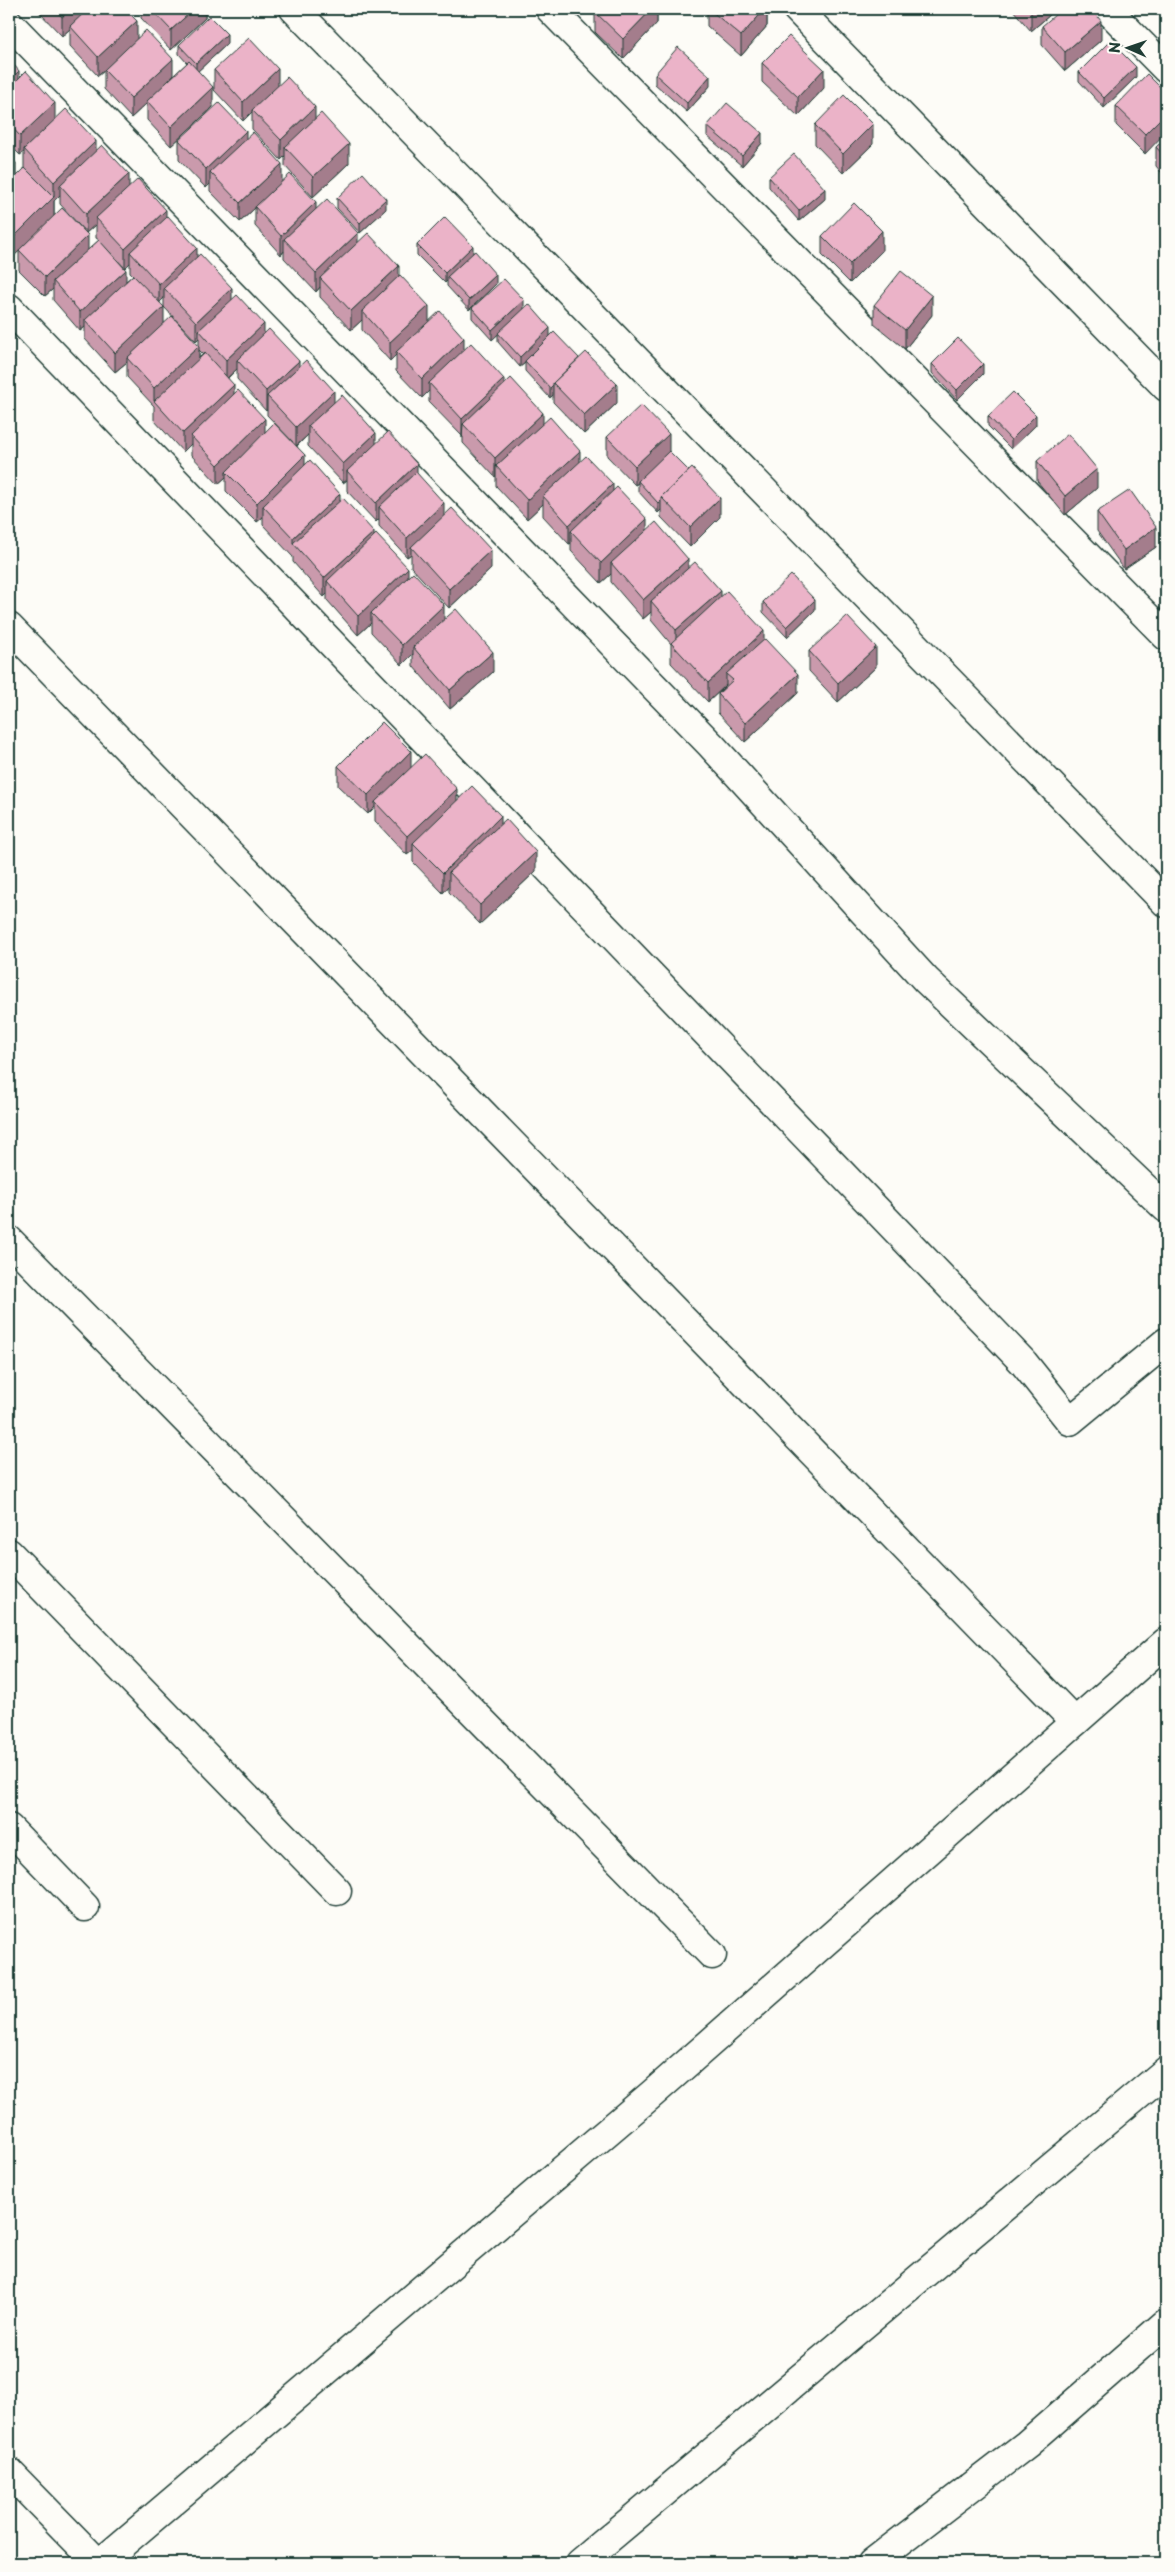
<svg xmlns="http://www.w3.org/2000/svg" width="1175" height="2572" font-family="'Playpen Sans',sans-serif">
<rect width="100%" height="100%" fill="#fdfcf7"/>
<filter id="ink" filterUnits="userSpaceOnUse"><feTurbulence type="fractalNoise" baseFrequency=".02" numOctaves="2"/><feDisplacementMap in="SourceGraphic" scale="10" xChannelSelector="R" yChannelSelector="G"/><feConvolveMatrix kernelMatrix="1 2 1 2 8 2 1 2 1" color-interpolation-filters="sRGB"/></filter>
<g filter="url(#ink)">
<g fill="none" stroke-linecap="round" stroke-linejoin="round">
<g stroke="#1f3d34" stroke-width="31">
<g id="minor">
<polyline points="294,9 1166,903"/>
<polyline points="550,9 1166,636"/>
<polyline points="797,9 1166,387"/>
<polyline points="1107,9 1166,69"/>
<polyline points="9,23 711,745 926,980 1166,1208"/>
<polyline points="9,308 1023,1362 1070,1421 1166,1342"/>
<polyline points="9,627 1075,1722"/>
<polyline points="9,1240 712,1955"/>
<polyline points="9,1553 337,1891"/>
<polyline points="9,1828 85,1907"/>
<polyline points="9,2472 98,2563"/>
<polyline points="580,2563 1166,2071"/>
<polyline points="872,2563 1027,2444 1166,2323"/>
</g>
</g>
<g stroke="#1f3d34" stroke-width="31">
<polyline id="tertiary" points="100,2563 652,2094 1166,1642"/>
</g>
<use href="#minor" stroke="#fdfcf7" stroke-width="28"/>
<use href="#tertiary" stroke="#fdfcf7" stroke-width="28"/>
</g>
<g fill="#ca9aac" stroke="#1f3d34" fill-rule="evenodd">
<polygon points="38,9 125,9 137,38 173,76 187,63 179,54 179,45 227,44 198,71 213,107 171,146 147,120 147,103 131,118 104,89 104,71 98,76 70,46 70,29 62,36 38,11"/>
<polygon points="141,9 205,9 205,18 171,50 141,18"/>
<polygon points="657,9 657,23 623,59 595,32 595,12"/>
<polygon points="668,9 676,9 673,13"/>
<polygon points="707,9 767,9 767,26 741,56 707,26"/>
<polygon points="1012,9 1057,9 1031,31"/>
<polygon points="1042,26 1101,40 1065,71 1042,45"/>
<path d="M9,59L19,78L55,119L96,151L129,188L166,219L197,256L232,300L264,334L376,443L417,473L444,516L491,569L449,608L411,567V554L407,557L379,526V519L376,522L347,491V480L343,483L308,446V435L297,446L305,465L340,500L374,536L444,620L493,672L450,709L413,666V654L402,665L371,632V623L358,635L327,600V594L324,597L293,562V557L263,525V517L257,522L226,491V477L218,484L191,455V444L183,452L154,420V406L127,377V362L115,372L85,339V327L80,331L53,300V289L45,296L19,270V251L9,261L16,177L24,169V152L20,155L9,144ZM60,195V204L86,233L96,224V238L99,240L88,250L54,216V201ZM105,247L125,268L130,263V272L133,275L126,281ZM164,298V307L196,341L199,338V346L164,323L160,302ZM199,350L203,354L199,358ZM237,369V379L266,411L267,410V415L293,442L265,432L234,395L228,378Z"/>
<polygon points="762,63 824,88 798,116 762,82"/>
<polygon points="214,70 278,86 315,118 349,163 313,197 285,166 285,156 281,160 252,129 252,112 243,121 214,90"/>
<polygon points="1079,72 1136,77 1104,108 1079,81"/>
<polygon points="655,74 710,86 687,112 655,84"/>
<polygon points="1166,93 1145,154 1116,125 1116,106"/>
<polygon points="815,125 873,144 843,173 815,144"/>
<polygon points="707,126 762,143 742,166 707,136"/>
<polygon points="246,138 282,181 358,242 399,276 429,322 464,349 504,384 580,461 613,491 647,530 688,568 721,597 764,640 798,693 745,742 718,713 718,694 726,685 708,702 671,663 671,644 651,620 651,612 643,619 611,582 611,574 601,583 571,551 571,543 569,544 543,516 543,504 527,519 496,486 496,476 495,477 463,443 463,437 429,402 429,391 422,398 396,371 396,355 390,361 362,330 362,320 351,330 320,297 320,287 316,292 284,258 284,251 281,255 255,226 255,208 240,222 210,191 210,184 206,188 179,160 179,140"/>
<polygon points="1166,138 1166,178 1156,166 1156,147"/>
<polygon points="769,177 825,199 799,221 769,187"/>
<polygon points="337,198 386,209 360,233 337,208"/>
<polygon points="822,236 882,251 850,283 822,255"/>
<polygon points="417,245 473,253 496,284 469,310 447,286 447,281 445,283 417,255"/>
<polygon points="874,305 932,315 905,349 874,324"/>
<polygon points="472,308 524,309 617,403 584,434 553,402 553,395 550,398 525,371 525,363 520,367 498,342 498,334 492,340 472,318"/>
<polygon points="932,364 983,374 957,400 932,373"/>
<polygon points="988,416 1036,425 1011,449 988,426"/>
<polygon points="607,437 669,451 720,517 690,547 661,517 661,510 658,513 638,491 638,483 635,485 607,456"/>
<polygon points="1037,461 1097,488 1065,515 1037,481"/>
<polygon points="1097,512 1156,547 1124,569 1097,531"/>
<polygon points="763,602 815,610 787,637 763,612"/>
<polygon points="809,651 876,667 838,702 809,671"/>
<polygon points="338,766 411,767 457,800 501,824 536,871 480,924 449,892 449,886 443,893 413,862 413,850 407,855 375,821 375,807 368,814 338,786"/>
</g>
<g fill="#a47d8c" stroke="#1f3d34">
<polygon points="71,9 91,9 70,26 70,29 62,36 62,17"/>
<polygon points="194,9 205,9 205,18 171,50 171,30"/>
<polygon points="652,9 657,9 657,23 623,59 623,39"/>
<polygon points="765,9 767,9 767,26 741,56 741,36"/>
<polygon points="1035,9 1057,9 1031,31 1031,12"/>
<polygon points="137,21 137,40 98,76 98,57"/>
<polygon points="1101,21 1101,40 1065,71 1065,52"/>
<polygon points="227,34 227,44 196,73 196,63"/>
<polygon points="173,59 173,78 147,101 147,103 131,118 131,98"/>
<polygon points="1136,67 1136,77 1104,108 1104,98"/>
<polygon points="278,69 278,88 252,110 252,112 243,121 243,102"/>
<polygon points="824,69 824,88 798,116 798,97"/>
<polygon points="19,71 19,90 9,100 9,81"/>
<polygon points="710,76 710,86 687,112 687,103"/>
<polygon points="213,87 213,107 171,146 171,127"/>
<polygon points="55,103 55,122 24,149 24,152 20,155 20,136"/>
<polygon points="315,107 315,127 285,147 285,156 281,160 281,140"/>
<polygon points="1166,113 1166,132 1145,154 1145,134"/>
<polygon points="873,124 873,144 843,173 843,154"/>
<polygon points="246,131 246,151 210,172 210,184 206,188 206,169"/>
<polygon points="762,133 762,143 742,166 742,156"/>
<polygon points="96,141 96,161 60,185 60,195 54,201 54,217 9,261 9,242 54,197 54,182"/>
<polygon points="349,144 349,163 313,197 313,177"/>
<polygon points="16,163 16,182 9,189 9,170"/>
<polygon points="282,164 282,183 255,207 255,208 240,222 240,203"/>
<polygon points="129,174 129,193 96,218 96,224 86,233 86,214"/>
<polygon points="825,189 825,199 799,221 799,211"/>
<polygon points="386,199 386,209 360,233 360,223"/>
<polygon points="316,202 316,221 284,239 284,251 281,255 281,236"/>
<polygon points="166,210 166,229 130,252 130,263 125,268 125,249"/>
<polygon points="882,231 882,251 850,283 850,264"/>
<polygon points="358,233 358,252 320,278 320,287 316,292 316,273"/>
<polygon points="88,235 88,254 53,281 53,289 45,296 45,277"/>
<polygon points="473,246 473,256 447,277 447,281 445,283 445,273"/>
<polygon points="197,248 197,267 164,288 164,298 159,303 159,284"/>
<polygon points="399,266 399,285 362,311 362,320 351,330 351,311"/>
<polygon points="126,270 126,290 85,320 85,327 80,331 80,312"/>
<polygon points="496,275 496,284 469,310 469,300"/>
<polygon points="232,288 232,307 199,330 199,338 196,341 196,322"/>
<polygon points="932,296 932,315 905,349 905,330"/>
<polygon points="524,300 524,310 492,340 492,330"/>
<polygon points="429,306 429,325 396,352 396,355 390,361 390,342"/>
<polygon points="164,307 164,326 127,358 127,362 115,372 115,353"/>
<polygon points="264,324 264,343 237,360 237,369 226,379 226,360"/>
<polygon points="550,328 550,338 525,361 525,363 520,367 520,357"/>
<polygon points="464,338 464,357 429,383 429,391 422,398 422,379"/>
<polygon points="199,346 199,365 154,401 154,388"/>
<polygon points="299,361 299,380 267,396 267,410 266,411 266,391"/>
<polygon points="983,364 983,374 957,400 957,390"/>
<polygon points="504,379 504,398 463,424 462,438 462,419"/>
<polygon points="617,384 617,403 584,434 584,415"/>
<polygon points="234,385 234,404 191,436 191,444 183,452 183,433"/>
<polygon points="553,385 553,395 550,398 550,388"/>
<polygon points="334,391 334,411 308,426 308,435 296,446 296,427"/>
<polygon points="543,413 543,432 496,466 496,476 495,477 495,458"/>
<polygon points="1036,415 1036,425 1011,449 1011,440"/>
<polygon points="265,419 265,438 226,472 226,477 218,484 218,465"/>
<polygon points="376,433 376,452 347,471 347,480 343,483 343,464"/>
<polygon points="669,434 669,453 638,481 638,483 635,485 635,466"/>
<polygon points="580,451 580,470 543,496 543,504 527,519 527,500"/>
<polygon points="305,455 305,474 263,506 263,517 257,522 257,503"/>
<polygon points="417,464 417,484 379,507 379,519 376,522 376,503"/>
<polygon points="1097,469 1097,488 1065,515 1065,496"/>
<polygon points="613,484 613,504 571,531 571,543 569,544 569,525"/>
<polygon points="340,494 340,513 293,543 293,538"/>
<polygon points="720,498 720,517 690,547 690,527"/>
<polygon points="661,500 661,510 658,513 658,503"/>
<polygon points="444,503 444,522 411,547 411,554 407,557 407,538"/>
<polygon points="647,519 647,538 611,563 611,574 601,583 601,563"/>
<polygon points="1156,527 1156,547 1124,569 1124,550"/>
<polygon points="374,532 374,551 327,581 327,594 324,597 324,578"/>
<polygon points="491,550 491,569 449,608 449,589"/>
<polygon points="688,559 688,578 651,601 651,612 643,619 643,600"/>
<polygon points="408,568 408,587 371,613 371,623 358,635 358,616"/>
<polygon points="721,591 721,610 676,650 676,630"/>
<polygon points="815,600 815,610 787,637 787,627"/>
<polygon points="444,605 444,624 413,647 413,654 402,665 402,645"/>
<polygon points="764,631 764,650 726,674 726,685 708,702 708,683"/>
<polygon points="876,647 876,667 838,702 838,683"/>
<polygon points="493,652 493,672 450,709 450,690"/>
<polygon points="798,674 798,693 745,742 745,723"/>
<polygon points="411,751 411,770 375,802 375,807 368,814 368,795"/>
<polygon points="457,789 457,809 413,843 413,850 407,855 407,836"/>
<polygon points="501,816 501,835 449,872 449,886 443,893 443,873"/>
<polygon points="536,852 536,871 480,924 480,905"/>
</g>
<g fill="#ebb3c8" stroke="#1f3d34">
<polygon points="54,9 71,9 62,17"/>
<polygon points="88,9 125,9 137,21 98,57 70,26"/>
<polygon points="151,9 194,9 171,30"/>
<polygon points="598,9 652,9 623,39 595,12"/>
<polygon points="709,9 765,9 741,36"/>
<polygon points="1028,9 1035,9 1031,12"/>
<polygon points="1062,9 1092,9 1101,21 1065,52 1042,26"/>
<polygon points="209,16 227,34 196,63 179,45"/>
<polygon points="146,30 173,59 131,98 104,70"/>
<polygon points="789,36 824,69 798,97 762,63"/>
<polygon points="249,38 278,69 243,102 214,70"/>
<polygon points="1110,41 1136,67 1104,98 1079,72"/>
<polygon points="678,47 710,76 687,103 655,74"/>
<polygon points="9,59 19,71 9,81"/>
<polygon points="189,61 213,87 171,127 147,101"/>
<polygon points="26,71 55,103 20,136 9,124 9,88"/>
<polygon points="1147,74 1166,93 1166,113 1145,134 1116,106"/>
<polygon points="287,77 315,107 281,140 252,110"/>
<polygon points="844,95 873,124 843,154 815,125"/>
<polygon points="219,103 246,131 206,169 179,140"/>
<polygon points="727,103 762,133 742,156 707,126"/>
<polygon points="66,109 96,141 54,182 24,149"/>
<polygon points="321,113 349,144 313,177 285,147"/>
<polygon points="253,132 282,164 240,203 210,172"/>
<polygon points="1166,138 1166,158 1156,147"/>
<polygon points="102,145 129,174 86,214 60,185"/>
<polygon points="794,154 825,189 799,211 769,177"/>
<polygon points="9,155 16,163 9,170"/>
<polygon points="25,168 54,197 9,242 9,184"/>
<polygon points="363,173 386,199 360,223 337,198"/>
<polygon points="290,174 316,202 281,236 255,207"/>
<polygon points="138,179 166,210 125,249 96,218"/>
<polygon points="327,199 358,233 316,273 284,239"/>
<polygon points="854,203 882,231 850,264 822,236"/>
<polygon points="62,208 88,235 45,277 19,250"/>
<polygon points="168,216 197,248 159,284 130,252"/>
<polygon points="445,217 473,246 445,273 417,245"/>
<polygon points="368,233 399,266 351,311 320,278"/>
<polygon points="99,240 126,270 80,312 53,281"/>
<polygon points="475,251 496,275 469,300 447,277"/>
<polygon points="200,254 232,288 196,322 164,288"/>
<polygon points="901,271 932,296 905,330 874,305"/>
<polygon points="133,275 164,307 115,353 85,320"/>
<polygon points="400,275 429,306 390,342 362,311"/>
<polygon points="504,279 524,300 492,330 472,308"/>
<polygon points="237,295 264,324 226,360 199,330"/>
<polygon points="529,304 550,328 520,357 498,333"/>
<polygon points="440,311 464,338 422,379 396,352"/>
<polygon points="172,316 199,346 154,388 127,358"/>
<polygon points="269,329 299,361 266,391 237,360"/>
<polygon points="554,332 579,358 553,383 553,385 550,388 525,361"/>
<polygon points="958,338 983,364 957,390 932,364"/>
<polygon points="471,343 504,379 462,419 429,383"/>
<polygon points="586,352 617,384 584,415 553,383"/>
<polygon points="205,353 234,385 183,433 154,401"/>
<polygon points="306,360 334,391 296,427 267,396"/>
<polygon points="511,378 543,413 495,458 463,424"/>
<polygon points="238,390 265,419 218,465 191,436"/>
<polygon points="1013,392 1036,415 1011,440 988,416"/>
<polygon points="342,395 376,433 343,464 308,426"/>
<polygon points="641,405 669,434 635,466 607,437"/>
<polygon points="550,417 580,451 527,500 496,466"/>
<polygon points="274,423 305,455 257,503 226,472"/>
<polygon points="388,432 417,464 376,503 347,471"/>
<polygon points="1068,434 1097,469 1065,496 1037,461"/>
<polygon points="669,451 689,471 661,497 661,500 658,503 638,481"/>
<polygon points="586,456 613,484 569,525 543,496"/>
<polygon points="310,460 340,494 293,538 263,506"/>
<polygon points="692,468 720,498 690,527 661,497"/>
<polygon points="416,472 444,503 407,538 379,507"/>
<polygon points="617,487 647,519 601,563 571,531"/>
<polygon points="1130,490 1156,527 1124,550 1097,512"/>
<polygon points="343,498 374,532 324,578 293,543"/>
<polygon points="452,508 491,550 449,589 411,547"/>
<polygon points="656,522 688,559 643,600 611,563"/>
<polygon points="376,534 408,568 358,616 327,581"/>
<polygon points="695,562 721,591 676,630 651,601"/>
<polygon points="413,572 444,605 402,645 371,613"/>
<polygon points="791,575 815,600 787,627 763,602"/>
<polygon points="727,591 764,631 708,683 671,643"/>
<polygon points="456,609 493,652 450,690 413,647"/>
<polygon points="847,616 876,647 838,683 809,651"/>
<polygon points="765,639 798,674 745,723 718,694 733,680 726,674"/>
<polygon points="382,722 411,751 368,795 338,766"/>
<polygon points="425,754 457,789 407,836 375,802"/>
<polygon points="472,786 501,816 443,873 413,843"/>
<polygon points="506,819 536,852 480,905 449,872"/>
</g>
</g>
<rect width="1175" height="2572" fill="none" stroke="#fdfcf7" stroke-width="30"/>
<rect x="15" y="15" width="1145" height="2542" fill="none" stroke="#1f3d34" stroke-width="2" filter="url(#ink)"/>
<g transform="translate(1128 48) rotate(272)" stroke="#fdfcf7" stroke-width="4" paint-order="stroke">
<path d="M0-4L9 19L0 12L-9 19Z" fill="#1f3d34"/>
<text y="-8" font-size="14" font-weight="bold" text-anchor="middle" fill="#1f3d34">N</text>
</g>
</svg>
